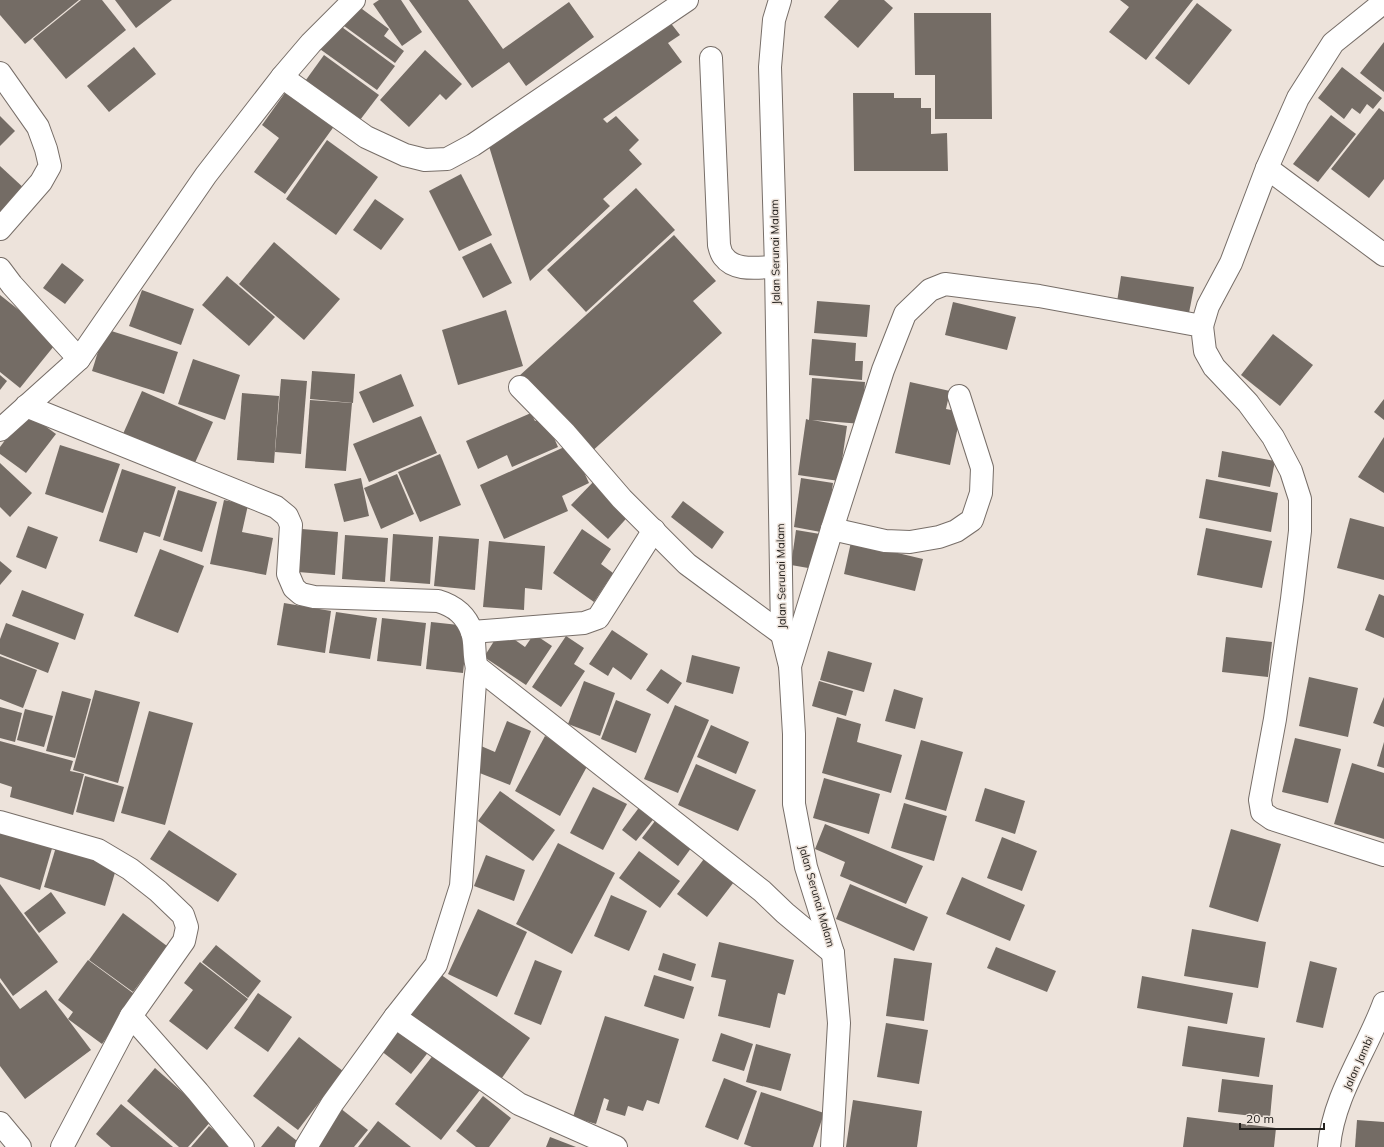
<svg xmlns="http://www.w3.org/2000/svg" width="1384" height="1147" font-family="Mulish,sans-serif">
<rect width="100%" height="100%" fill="#ede3db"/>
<g fill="#746c65">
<polygon points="0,0 79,0 25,44 0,15"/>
<polygon points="81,0 102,0 126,30 66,79 33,39"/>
<polygon points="115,0 172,0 136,28"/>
<polygon points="379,0 401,0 422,32 402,46 373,4"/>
<polygon points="409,0 468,0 503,49 569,2 594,37 526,86 509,62 472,88"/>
<polygon points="839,0 884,0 893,8 858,48 824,17"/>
<polygon points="1120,0 1193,0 1146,60 1109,32 1129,7"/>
<polygon points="354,3 389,29 384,36 404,51 395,63 340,23"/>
<polygon points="1197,3 1232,30 1189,85 1155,58"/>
<polygon points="914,13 991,13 992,119 935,119 935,75 915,75"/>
<polygon points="666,17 680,35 668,43 682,62 603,119 607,123 616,116 639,140 629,150 642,164 603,199 610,206 530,281 488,143"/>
<polygon points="335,22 395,66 377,90 317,47"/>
<polygon points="1384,42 1384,92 1360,73"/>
<polygon points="134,47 156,74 109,112 87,86"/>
<polygon points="425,50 462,84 446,100 440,94 409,127 380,100"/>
<polygon points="324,55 379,95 357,124 303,84"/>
<polygon points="1342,67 1382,98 1373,109 1367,104 1360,114 1352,108 1344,119 1318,98"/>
<polygon points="287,90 335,125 285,194 254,172 279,138 262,125"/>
<polygon points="853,93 894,93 894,98 921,98 921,108 931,108 931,134 947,133 948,171 854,171"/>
<polygon points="1379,108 1384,112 1384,179 1369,198 1331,169"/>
<polygon points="1331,115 1356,134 1318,182 1293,164"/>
<polygon points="0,116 15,131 0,146"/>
<polygon points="327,140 378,177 336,235 286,199"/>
<polygon points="0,166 26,190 0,219"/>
<polygon points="461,174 492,235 459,251 429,191"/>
<polygon points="636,188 675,230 586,312 547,270"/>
<polygon points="375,199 404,219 381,250 353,230"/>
<polygon points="674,235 716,281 693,301 722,333 589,454 518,377"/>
<polygon points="274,242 340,299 304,340 239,284"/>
<polygon points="491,243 512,283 483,298 462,257"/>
<polygon points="62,263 84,280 65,304 43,288"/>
<polygon points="227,276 275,317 249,346 202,305"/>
<polygon points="1121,276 1194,287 1189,313 1117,302"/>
<polygon points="142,290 194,309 181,345 129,326"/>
<polygon points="0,295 58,341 20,388 0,372"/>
<polygon points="817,301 870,305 867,337 814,333"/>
<polygon points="953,302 1016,317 1007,350 945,335"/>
<polygon points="506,310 523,366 458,385 442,330"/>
<polygon points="105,329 178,352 164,394 92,371"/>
<polygon points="1273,334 1313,365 1280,406 1241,375"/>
<polygon points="812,339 856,343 855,361 863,361 862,380 809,375"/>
<polygon points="193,359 240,375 225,420 178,404"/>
<polygon points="312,371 355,374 353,403 310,399"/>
<polygon points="401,374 414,406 373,423 359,392"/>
<polygon points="0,375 7,381 0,390"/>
<polygon points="812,378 865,382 862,424 812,420 847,426 839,481 798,475 806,419 809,420"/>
<polygon points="281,379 307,381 301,454 275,452"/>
<polygon points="910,382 950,391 946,409 961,412 950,465 895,453"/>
<polygon points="142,391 213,422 194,465 123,434"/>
<polygon points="242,393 279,396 274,463 237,460"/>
<polygon points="1384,399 1384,420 1374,412"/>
<polygon points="310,400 352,403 346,471 305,468"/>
<polygon points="26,412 56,434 26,473 0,454 0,447"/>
<polygon points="531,413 535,421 545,417 558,447 512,467 507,455 478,469 466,441"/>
<polygon points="421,416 437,453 369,482 353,444"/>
<polygon points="1384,437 1384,493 1358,477"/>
<polygon points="571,444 589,483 562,496 568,511 504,539 480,485"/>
<polygon points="60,445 120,464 103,513 45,494"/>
<polygon points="1222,451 1275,461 1270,487 1218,477"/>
<polygon points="440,454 461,505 420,522 398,472"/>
<polygon points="0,463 32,493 10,517 0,507"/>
<polygon points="122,469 176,487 160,537 144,532 137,553 99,541"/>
<polygon points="397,474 414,514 381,529 364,488"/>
<polygon points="361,478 369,516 344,522 334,484"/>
<polygon points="801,478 833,483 826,533 794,527"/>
<polygon points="596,479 632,512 608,539 571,505"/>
<polygon points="1206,479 1278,493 1271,532 1199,518"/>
<polygon points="178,490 217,502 202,552 163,540"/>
<polygon points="224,500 248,505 242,532 273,538 266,575 210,564"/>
<polygon points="683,501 724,532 712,549 671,517"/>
<polygon points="1350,518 1384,527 1384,580 1337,568"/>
<polygon points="28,526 58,537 46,569 16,557"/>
<polygon points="1206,528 1272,541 1262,588 1197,575"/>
<polygon points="302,529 338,532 335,575 298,572"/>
<polygon points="582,529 611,549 601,564 613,573 594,602 553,573"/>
<polygon points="796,530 820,534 814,569 791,565"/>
<polygon points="393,534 433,537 430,584 390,581"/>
<polygon points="345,535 388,538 385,582 342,579"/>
<polygon points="439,536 479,539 475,590 434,586"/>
<polygon points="489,541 545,546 542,590 525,588 524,610 483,607"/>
<polygon points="851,542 923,559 915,591 844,574"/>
<polygon points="160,549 204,566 178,633 134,616"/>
<polygon points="0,561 12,571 0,585"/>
<polygon points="22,590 84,614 75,640 12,616"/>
<polygon points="1379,594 1384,596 1384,638 1365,630"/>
<polygon points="284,603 331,611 325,653 277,645"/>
<polygon points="336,612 377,618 370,659 329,653"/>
<polygon points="382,618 426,623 421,666 377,661"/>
<polygon points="431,622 468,626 463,673 426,669"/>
<polygon points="6,623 59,643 48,673 0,654 0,639"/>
<polygon points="501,630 525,647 534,634 552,646 526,685 484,657"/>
<polygon points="612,630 648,654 631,680 613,667 608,676 589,664"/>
<polygon points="566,636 584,648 574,664 585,671 561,707 532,687"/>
<polygon points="1226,637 1272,642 1268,677 1222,672"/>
<polygon points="828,651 872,663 864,692 820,680"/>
<polygon points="692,655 740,667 733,694 686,682"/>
<polygon points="0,656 37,670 23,708 0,699"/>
<polygon points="661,669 682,683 668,704 646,690"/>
<polygon points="1309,677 1358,688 1348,737 1299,726"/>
<polygon points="584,681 615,693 600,736 568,724"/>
<polygon points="819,681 853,691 846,716 812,706"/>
<polygon points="894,689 923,698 915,729 885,721"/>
<polygon points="95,690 140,702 118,783 73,770"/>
<polygon points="62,691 91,699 75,758 46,751"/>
<polygon points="1384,697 1384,727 1373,723"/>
<polygon points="616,700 651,714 636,753 601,739"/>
<polygon points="675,705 709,720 678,793 644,779"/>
<polygon points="0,707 22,713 15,742 0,738"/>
<polygon points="25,709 53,716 44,747 17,740"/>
<polygon points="149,711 193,723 165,825 121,813"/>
<polygon points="837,717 861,724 857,742 902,755 891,793 822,773"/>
<polygon points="507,721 531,731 510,785 472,770 481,746 495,752"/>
<polygon points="711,725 749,742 736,774 697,757"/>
<polygon points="545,736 590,761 560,816 515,791"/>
<polygon points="1295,738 1341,749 1328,803 1282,792"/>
<polygon points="921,740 963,752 946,811 905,799"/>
<polygon points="0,741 73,761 70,771 84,774 73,815 10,797 12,787 0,783"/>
<polygon points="1384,742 1384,768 1377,766"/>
<polygon points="1352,763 1384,773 1384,839 1334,824"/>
<polygon points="696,764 756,790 738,831 678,805"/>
<polygon points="85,776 124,787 114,822 76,812"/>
<polygon points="824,778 880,794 869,834 813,818"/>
<polygon points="593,787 627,804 603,850 570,833"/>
<polygon points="985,788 1025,801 1015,834 975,821"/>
<polygon points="500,791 555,830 533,861 478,821"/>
<polygon points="904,803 947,816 934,861 891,848"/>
<polygon points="641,805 656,816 636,841 622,830"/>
<polygon points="658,817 694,844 678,866 642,838"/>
<polygon points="825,824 923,866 906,904 840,876 845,862 815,849"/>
<polygon points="0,829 53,845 40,890 0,877"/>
<polygon points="1231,829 1281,844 1258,922 1209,907"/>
<polygon points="169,830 237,874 218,902 150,859"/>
<polygon points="1002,837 1037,851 1022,891 987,878"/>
<polygon points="558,843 615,873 572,954 516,924"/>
<polygon points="56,847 117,866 105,906 44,887"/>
<polygon points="639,851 680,881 660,908 619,878"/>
<polygon points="486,855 525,870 514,901 474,886"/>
<polygon points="707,855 737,878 707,917 677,894"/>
<polygon points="962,877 1025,905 1010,941 946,914"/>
<polygon points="0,884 58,962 13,996 0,978"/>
<polygon points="850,884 928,917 914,951 836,919"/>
<polygon points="51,892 66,913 39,933 24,913"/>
<polygon points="611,895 647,911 629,951 594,936"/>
<polygon points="478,909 527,932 497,997 448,974"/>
<polygon points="123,913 167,946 133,992 89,960"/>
<polygon points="1192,929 1266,942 1258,988 1184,976"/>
<polygon points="719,942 794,960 785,995 778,993 770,1028 718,1016 726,980 711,977"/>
<polygon points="216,945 261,981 248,998 202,962"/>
<polygon points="996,947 1056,971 1047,992 987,968"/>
<polygon points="663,953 696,964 691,981 658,970"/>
<polygon points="894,958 932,963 924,1021 886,1016"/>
<polygon points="88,960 137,996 102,1044 68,1019 73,1012 58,1000"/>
<polygon points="535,960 562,971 541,1025 514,1014"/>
<polygon points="1310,961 1337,968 1323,1028 1296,1022"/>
<polygon points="200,962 248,999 207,1050 169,1021 193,990 184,983"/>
<polygon points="440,974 530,1038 497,1085 407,1020"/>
<polygon points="654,975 694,987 684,1019 644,1006"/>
<polygon points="1142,976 1233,993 1227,1024 1137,1008"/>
<polygon points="0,982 20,1009 46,990 91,1050 25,1099 0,1066"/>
<polygon points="258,993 292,1017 268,1052 234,1028"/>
<polygon points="605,1016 679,1039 659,1104 647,1100 643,1111 628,1106 625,1116 606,1110 609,1100 604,1098 596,1124 573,1117"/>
<polygon points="396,1022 430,1050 411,1074 376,1047"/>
<polygon points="886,1023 928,1030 919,1084 877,1077"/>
<polygon points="1188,1026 1265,1038 1259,1077 1182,1066"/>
<polygon points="721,1033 753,1044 744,1071 712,1061"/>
<polygon points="299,1037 343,1071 298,1130 253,1096"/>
<polygon points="756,1044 791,1054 781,1091 746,1082"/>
<polygon points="434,1054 480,1090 441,1140 395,1104"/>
<polygon points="155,1068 213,1119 188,1147 179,1147 127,1101"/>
<polygon points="724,1078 757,1091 738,1140 705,1127"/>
<polygon points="1222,1079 1273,1085 1270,1118 1218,1112"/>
<polygon points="761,1092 824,1113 813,1147 752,1147 744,1144"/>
<polygon points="483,1096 511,1118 489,1147 476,1147 456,1131"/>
<polygon points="853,1100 922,1111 917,1147 846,1147"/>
<polygon points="121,1104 173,1147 111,1147 96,1134"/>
<polygon points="340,1108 368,1130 354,1147 309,1147"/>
<polygon points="1187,1117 1276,1128 1274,1147 1183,1147"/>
<polygon points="1357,1120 1384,1122 1384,1147 1355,1147"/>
<polygon points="378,1121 411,1147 358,1147"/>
<polygon points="209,1126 234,1147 191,1147"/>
<polygon points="278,1126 301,1144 298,1147 261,1147"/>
<polygon points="550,1137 576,1147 546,1147"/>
</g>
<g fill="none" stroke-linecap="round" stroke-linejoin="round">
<g stroke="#776e68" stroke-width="24">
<g id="minor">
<polyline points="780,0 774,20 770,67 776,267 782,634 790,666 794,734 794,804 806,867 833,953 839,1023 832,1147"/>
<path d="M711,58L719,245C720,249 721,254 724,257C735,272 759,267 776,267"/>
<polyline points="0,73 38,127 46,149 50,166 41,182 0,229"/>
<polyline points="282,77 366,137 405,155 425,160 447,159 473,145 687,0"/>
<polyline points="1267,168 1384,255"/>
<polyline points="0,269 12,285 79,359"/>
<polyline points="1202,326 1208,306 1231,263 1267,168 1298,98 1333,43 1384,2"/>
<polyline points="520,387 565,433 622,499 687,564 782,634"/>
<path d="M26,406L276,507L287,516L291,525L288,574L294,588L301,594L314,597L438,601C455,606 466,615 472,632C476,643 473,656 477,667L762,891L785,913L833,953"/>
<polyline points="0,430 79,359 206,175 282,77 311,43 354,0"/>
<polyline points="832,529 885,541 910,542 939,537 956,531 972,520 981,493 982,468 959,396"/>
<polyline points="472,632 584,623 598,618 654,530"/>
<polyline points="790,666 832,529 883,370 905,314 930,290 945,284 1039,296 1202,326 1205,351 1214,367 1248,403 1273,437 1291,471 1300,499 1300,531 1292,599 1275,719 1260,800 1262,812 1272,819 1384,855"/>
<polyline points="0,822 98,850 130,869 158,891 183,915 187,927 184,941 131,1016"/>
<polyline points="395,1017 519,1104 616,1147"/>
<polyline points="0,1123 20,1147"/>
<polyline points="62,1147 131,1016 198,1092 243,1147"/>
<polyline points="306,1147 332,1104 395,1017 436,965 461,886 475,682 477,667"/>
<path d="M1329,1147C1333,1096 1367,1050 1384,1003"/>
</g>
</g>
<use href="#minor" stroke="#fff" stroke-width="22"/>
</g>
<g text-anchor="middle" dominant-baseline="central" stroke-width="3" stroke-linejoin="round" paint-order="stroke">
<g font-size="11" fill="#25221f" stroke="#ede3db">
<text transform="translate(775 252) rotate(-91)">Jalan Serunai Malam</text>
<text transform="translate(781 576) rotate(-91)">Jalan Serunai Malam</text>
<text transform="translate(817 896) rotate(74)">Jalan Serunai Malam</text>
<text transform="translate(1358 1063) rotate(-66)">Jalan Jambi</text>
</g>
</g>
<path d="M1240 1123v6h84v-6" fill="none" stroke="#25221f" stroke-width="2"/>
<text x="1246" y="1123" font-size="12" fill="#25221f" stroke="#ede3db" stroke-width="3" paint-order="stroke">20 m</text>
</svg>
